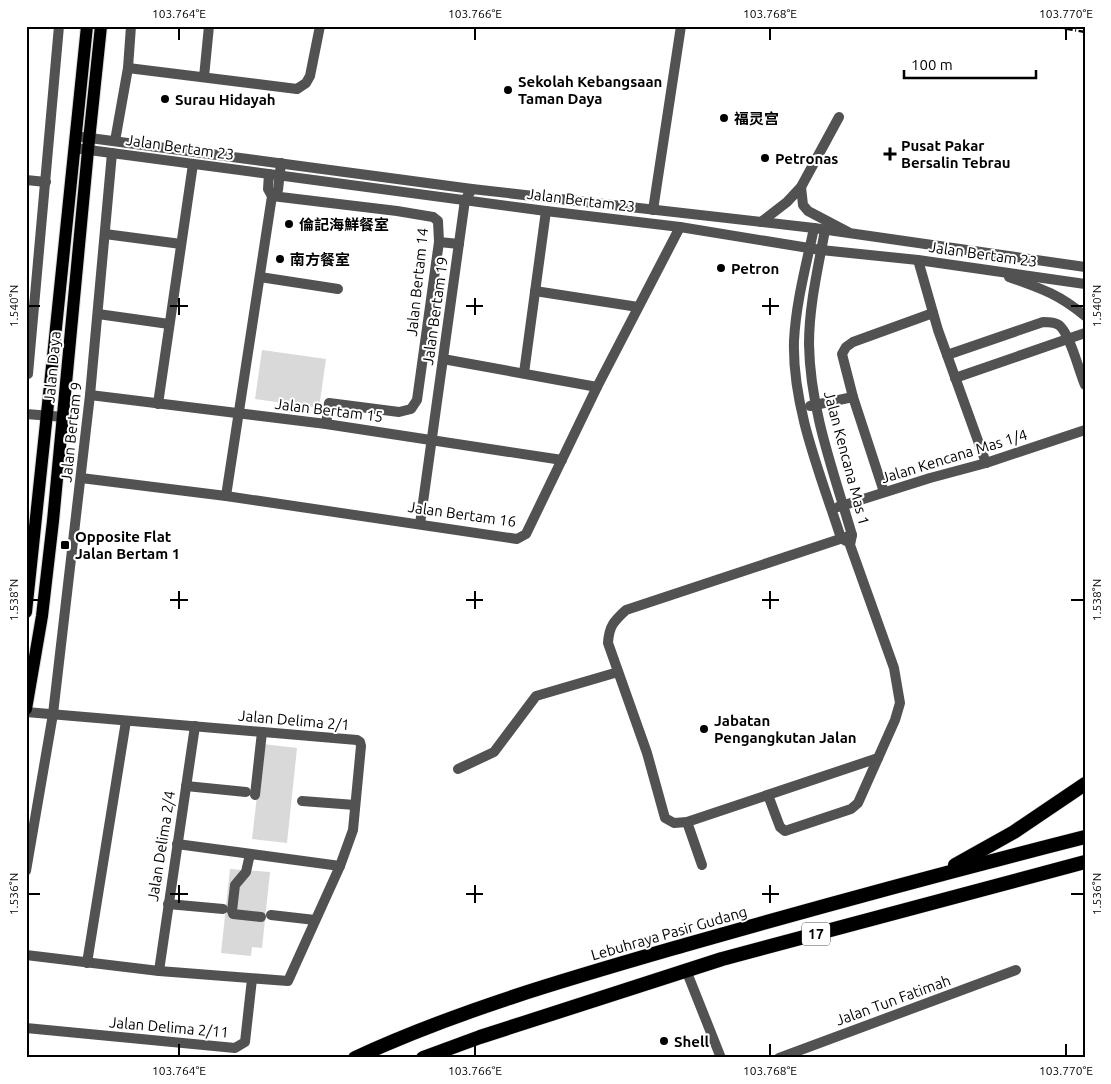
<svg xmlns="http://www.w3.org/2000/svg" width="1111" height="1084" font-family="Ubuntu,'Noto Sans SC',sans-serif">
<rect width="100%" height="100%" fill="#fff"/>
<g fill="#d9d9d9">
<polygon points="262,350 326,359 319,408 255,399"/>
<polygon points="263,744 297,748 287,843 252,839"/>
<polygon points="230,869 270,872 262,948 252,947 251,956 221,953"/>
</g>
<g fill="none" stroke-linecap="round" stroke-linejoin="round">
<g stroke="#dbdbdb" stroke-width="14">
<g id="primary">
<path d="M26,612C48,417 66,221 87,26"/>
<polyline points="26,709 42,616 53,521 88,150 101,26"/>
</g>
</g>
<g stroke="#dbdbdb" stroke-width="15">
<g id="trunk">
<polyline points="955,865 1014,832 1085,784"/>
<path d="M355,1058C461,1009 574,977 685,945C818,907 951,871 1085,837"/>
<polyline points="423,1058 480,1037 722,959 1085,862"/>
</g>
</g>
<g stroke="#525252" stroke-width="10">
<polyline points="128,68 297,89 306,83 310,76 320,26"/>
<polyline points="204,77 209,26"/>
<polyline points="115,141 128,68 131,26"/>
<polyline points="269,174 268,189 272,196"/>
<polyline points="26,180 46,182"/>
<polyline points="801,187 803,205 808,211 848,232"/>
<polyline points="272,196 397,211 433,217 438,221 439,242 417,400 411,409 399,412 329,403 326,424"/>
<polyline points="653,210 681,26"/>
<polyline points="761,222 787,202 801,187 839,117"/>
<path d="M814,228C806,266 796,302 794,341C792,407 821,476 841,538L846,541"/>
<polyline points="105,234 181,244"/>
<polyline points="439,242 459,244"/>
<polyline points="918,260 938,330 986,463"/>
<polyline points="260,277 338,289"/>
<polyline points="535,291 638,307"/>
<polyline points="98,314 169,324"/>
<path d="M947,355L1043,322C1049,322 1057,322 1061,327C1071,338 1079,371 1085,385"/>
<polyline points="443,359 597,387"/>
<polyline points="524,373 546,211"/>
<polyline points="28,374 59,26"/>
<polyline points="955,378 1085,333"/>
<polyline points="90,395 326,424 562,460"/>
<polyline points="158,404 193,164"/>
<polyline points="810,406 853,397"/>
<polyline points="26,414 64,417"/>
<polyline points="81,478 226,496 517,539 526,534 597,387 680,227"/>
<polyline points="884,492 853,397 842,354 846,347 853,342 933,313"/>
<polyline points="226,496 272,196 278,190 281,163"/>
<polyline points="838,507 930,478 986,463 1085,430"/>
<polyline points="420,524 465,200 472,189"/>
<path d="M852,535L626,610C614,621 609,626 608,643L647,753L665,818L674,823L687,822L878,758"/>
<polyline points="26,712 357,740 360,742 361,746 353,830 340,866 288,981 159,971 26,955"/>
<polyline points="458,769 494,752 536,696 618,672"/>
<polyline points="186,786 246,792"/>
<polyline points="255,795 262,732"/>
<path d="M768,795L780,827L785,831L851,809L858,803L895,720L900,703L894,668L850,545L852,535C834,473 810,410 809,344C809,306 818,268 825,230"/>
<polyline points="302,801 355,805"/>
<polyline points="687,822 702,865"/>
<polyline points="177,844 340,866"/>
<polyline points="250,854 246,872 235,885 232,911 233,914 261,917"/>
<polyline points="26,871 53,714 90,395 112,153"/>
<polyline points="168,904 223,909"/>
<polyline points="271,915 315,920"/>
<polyline points="87,963 126,721"/>
<polyline points="686,970 721,1058"/>
<polyline points="159,971 195,726"/>
<polyline points="26,1028 235,1048 245,1042 252,979"/>
<polyline points="779,1058 1016,970"/>
</g>
<g stroke="#525252" stroke-width="10">
<polyline points="75,136 472,189 814,228 1085,267"/>
<polyline points="74,148 546,211 680,227 821,250 918,260 1085,284"/>
<path d="M1009,277C1040,288 1059,294 1085,316"/>
</g>
<use href="#primary" stroke="#000" stroke-width="12"/>
<use href="#trunk" stroke="#000" stroke-width="14"/>
<polyline stroke="#000" stroke-width="2.5" stroke-dasharray="8 2.5 1 2.5" stroke-linecap="butt" points="1051,26 1085,32"/>
</g>
<path fill="none" stroke="#000" stroke-width="2" d="M179,28V40M475,28V40M770,28V40M1066,28V40M179,298V315M475,298V315M770,298V315M28,306H40M170,306H188M466,306H483M762,306H779M1071,306H1084M179,591V609M475,591V609M770,591V609M28,600H40M170,600H188M466,600H483M762,600H779M1071,600H1084M179,885V903M475,885V903M770,885V903M28,894H40M170,894H188M466,894H483M762,894H779M1071,894H1084M179,1044V1056M475,1044V1056M770,1044V1056M1066,1044V1056"/>
<g fill="#000" stroke="#fff" stroke-width="2">
<circle cx="508" cy="90" r="5"/>
<circle cx="165" cy="99" r="5"/>
<circle cx="724" cy="118" r="5"/>
<path d="M887.5 146.5h5v5h5v5h-5v5h-5v-5h-5v-5h5z"/>
<circle cx="765" cy="158" r="5"/>
<circle cx="289" cy="224" r="5"/>
<circle cx="280" cy="259" r="5"/>
<circle cx="721" cy="268" r="5"/>
<rect x="60" y="540" width="10" height="10" rx="2.5"/>
<circle cx="704" cy="729" r="5"/>
<circle cx="664" cy="1041" r="5"/>
</g>
<g text-anchor="middle" dominant-baseline="central" stroke-width="4" stroke-linejoin="round" paint-order="stroke">
<rect fill="#fff" stroke="#4c4c4c" stroke-width="1" x="802" y="922.5" width="28" height="23" rx="4"/>
<g font-size="14" font-weight="bold" fill="#000">
<text x="816" y="934">17</text>
</g>
<g font-size="15" font-weight="bold" fill="#000" stroke="#fff" text-anchor="start">
<text x="518" y="81">Sekolah Kebangsaan<tspan x="518" dy="17">Taman Daya</tspan></text>
<text x="175" y="99">Surau Hidayah</text>
<text x="734" y="118">福灵宫</text>
<text x="901" y="145">Pusat Pakar<tspan x="901" dy="17">Bersalin Tebrau</tspan></text>
<text x="775" y="158">Petronas</text>
<text x="299" y="224">倫記海鮮餐室</text>
<text x="290" y="259">南方餐室</text>
<text x="731" y="268">Petron</text>
<text x="75" y="536">Opposite Flat<tspan x="75" dy="17">Jalan Bertam 1</tspan></text>
<text x="714" y="720">Jabatan<tspan x="714" dy="17">Pengangkutan Jalan</tspan></text>
<text x="674" y="1041">Shell</text>
</g>
<g font-size="15" fill="#000" stroke="#fff">
<text transform="translate(180 147) rotate(8)">Jalan Bertam 23</text>
<text transform="translate(581 200) rotate(7)">Jalan Bertam 23</text>
<text transform="translate(983 254) rotate(8)">Jalan Bertam 23</text>
<text transform="translate(417 282) rotate(-84)">Jalan Bertam 14</text>
<text transform="translate(435 311) rotate(-82)">Jalan Bertam 19</text>
<text transform="translate(52 367) rotate(-85)">Jalan Daya</text>
<text transform="translate(329 410) rotate(7)">Jalan Bertam 15</text>
<text transform="translate(71 432) rotate(-84)">Jalan Bertam 9</text>
<text transform="translate(954 456) rotate(-17)">Jalan Kencana Mas 1/4</text>
<text transform="translate(847 458) rotate(75)">Jalan Kencana Mas 1</text>
<text transform="translate(462 514) rotate(8)">Jalan Bertam 16</text>
<text transform="translate(294 720) rotate(5)">Jalan Delima 2/1</text>
<text transform="translate(161 846) rotate(-81)">Jalan Delima 2/4</text>
<text transform="translate(669 933) rotate(-16)">Lebuhraya Pasir Gudang</text>
<text transform="translate(893 1000) rotate(-20)">Jalan Tun Fatimah</text>
<text transform="translate(169 1027) rotate(5)">Jalan Delima 2/11</text>
</g>
</g>
<rect width="1111" height="1084" fill="none" stroke="#ffffff" stroke-width="55"/>
<path d="M904 70v8h132v-8" fill="none" stroke="#000000" stroke-width="2.5"/>
<text x="911" y="70" font-size="15" fill="#000000" stroke="#ffffff" stroke-width="4" paint-order="stroke">100 m</text>
<rect x="28" y="28" width="1056" height="1028" fill="none" stroke="#000" stroke-width="2"/>
<g font-size="12" text-anchor="middle" fill="#000">
<text x="179" y="18">103.764°E</text>
<text x="475" y="18">103.766°E</text>
<text x="770" y="18">103.768°E</text>
<text x="1066" y="18">103.770°E</text>
<text transform="translate(14 306) rotate(-90)" y="4">1.540°N</text>
<text transform="translate(1097 306) rotate(-90)" y="4">1.540°N</text>
<text transform="translate(14 600) rotate(-90)" y="4">1.538°N</text>
<text transform="translate(1097 600) rotate(-90)" y="4">1.538°N</text>
<text transform="translate(14 894) rotate(-90)" y="4">1.536°N</text>
<text transform="translate(1097 894) rotate(-90)" y="4">1.536°N</text>
<text x="179" y="1075">103.764°E</text>
<text x="475" y="1075">103.766°E</text>
<text x="770" y="1075">103.768°E</text>
<text x="1066" y="1075">103.770°E</text>
</g>
</svg>
